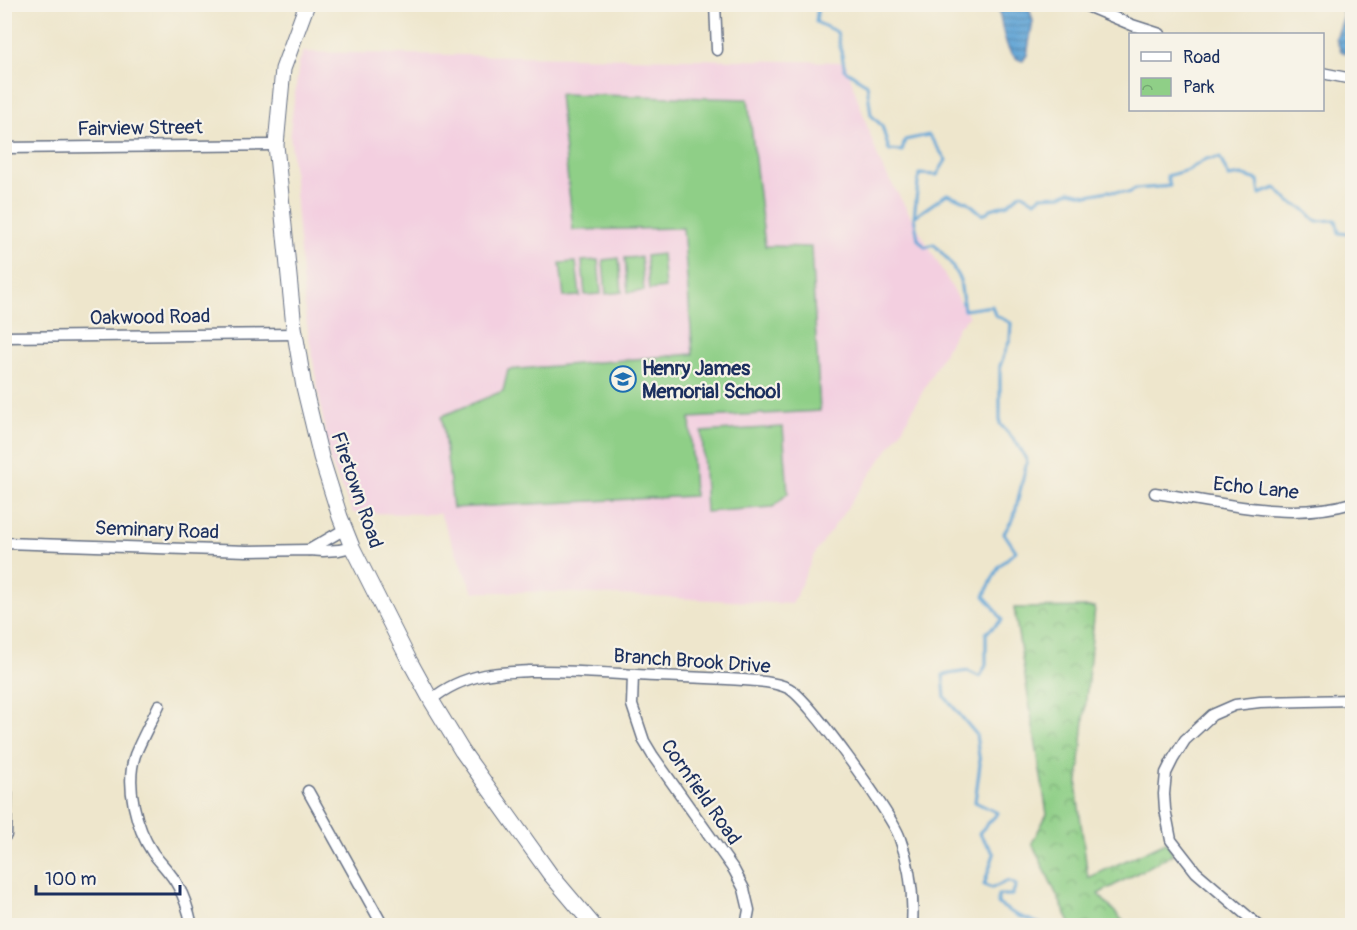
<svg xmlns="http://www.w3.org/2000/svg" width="1357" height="930" font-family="Pangolin,sans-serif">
<defs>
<pattern id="park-crowns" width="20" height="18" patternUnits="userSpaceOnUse" patternTransform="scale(1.5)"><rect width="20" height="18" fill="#8fcf87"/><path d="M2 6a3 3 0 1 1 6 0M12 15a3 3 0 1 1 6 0" fill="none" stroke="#74a872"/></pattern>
<pattern id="water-rules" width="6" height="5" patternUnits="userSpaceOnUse" patternTransform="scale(1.5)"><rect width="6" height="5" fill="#60a4d5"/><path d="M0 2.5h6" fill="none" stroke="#4e86b0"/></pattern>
</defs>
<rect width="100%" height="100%" fill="#f7f3e8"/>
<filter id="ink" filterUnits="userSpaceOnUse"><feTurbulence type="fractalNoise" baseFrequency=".0167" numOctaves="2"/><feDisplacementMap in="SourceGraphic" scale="12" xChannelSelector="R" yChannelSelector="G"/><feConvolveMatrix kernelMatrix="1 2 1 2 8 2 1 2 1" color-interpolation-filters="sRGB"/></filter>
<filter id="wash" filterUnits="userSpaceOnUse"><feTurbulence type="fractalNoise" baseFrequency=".008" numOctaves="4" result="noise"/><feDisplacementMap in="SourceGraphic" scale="24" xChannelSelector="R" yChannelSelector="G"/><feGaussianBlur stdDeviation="1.35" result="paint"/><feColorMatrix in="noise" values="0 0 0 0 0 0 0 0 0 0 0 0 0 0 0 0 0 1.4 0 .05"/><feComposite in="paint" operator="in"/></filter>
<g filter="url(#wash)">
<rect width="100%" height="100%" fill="#eee6cc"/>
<polygon fill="#f3cfe0" points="303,52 845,62 880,163 969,317 958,327 901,431 814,555 792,604 557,592 473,592 440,514 353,513 330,461 305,313 290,131 299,63"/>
<polygon fill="url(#park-crowns)" stroke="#557f72" stroke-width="1.5" points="1095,607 1077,792 1088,878 1166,842 1173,854 1098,894 1127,925 1071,925 1032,843 1047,814 1014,608"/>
<g fill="#8fcf87" stroke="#557f72" stroke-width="1.5">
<polygon points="559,94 748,99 765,246 811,247 820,411 690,418 694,496 453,508 442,416 503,391 508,370 693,354 683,228 573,230"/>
<polygon points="662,254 665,288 649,290 646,256"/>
<polygon points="641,257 644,291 628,292 625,258"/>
<polygon points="619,258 622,292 606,294 603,260"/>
<polygon points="598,260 601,294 585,295 582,261"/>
<polygon points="576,262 580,296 564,297 560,263"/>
<polygon points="783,427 788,493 773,507 706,512 702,432"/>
</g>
<g fill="url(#water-rules)" stroke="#3e6a9a" stroke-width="1.5">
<path d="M998,5H1028L1033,21L1027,55L1023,61C1003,58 1002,20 998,5Z"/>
<polygon points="1342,5 1352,5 1352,50 1345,53 1341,51 1336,39 1343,18"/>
</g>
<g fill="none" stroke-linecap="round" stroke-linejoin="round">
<g stroke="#60a4d5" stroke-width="3">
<polyline points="818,4 816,22 837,32 845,70 867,84 871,115 882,126 889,150 902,151 905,140 929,135 946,160 937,175 919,174 914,217 918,239 925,247 934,244 949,261 960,280 964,310 992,306 995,315 1011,323 1010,339 1000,366 1000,424 1017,443 1027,461 1014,517 1004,533 1016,551 999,566 984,596 993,606 1002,620 986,633 986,665 980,677 968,671 943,675 945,697 976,734 980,764 975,802 998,813 979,833 994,854 984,885 992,888 1008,881 1016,885 1012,895 998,895 998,904 1016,915 1046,926"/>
<polyline points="914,217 947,194 968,202 983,215 991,209 1008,204 1021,193 1035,201 1041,196 1062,195 1070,191 1088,195 1108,191 1129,193 1135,189 1170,186 1167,176 1188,170 1206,159 1220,158 1229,177 1241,175 1258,180 1260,194 1276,188 1289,202 1304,209 1316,221 1336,220 1339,233 1352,234"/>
</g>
</g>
</g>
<g filter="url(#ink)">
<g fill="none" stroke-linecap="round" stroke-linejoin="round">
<g stroke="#656f84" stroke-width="13">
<g id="street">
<polyline points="715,4 717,50"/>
<polyline points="1082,4 1132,25 1160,34"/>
<polyline points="1322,73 1352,79"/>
<polyline points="4,148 276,145"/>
<polyline points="4,337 295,334"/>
<path d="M1155,493C1219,502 1288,522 1352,503"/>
<polyline points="4,543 247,551 309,550 323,551 339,550 352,547"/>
<polyline points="309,550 345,529"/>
<polyline points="633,675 632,705 644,741 653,756 734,870 744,889 749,910 746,926"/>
<path d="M431,700C445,688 465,679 484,675C498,672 514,672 529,671C572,670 614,674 656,676C685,677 714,678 743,680C758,681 774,682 788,688C807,696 891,814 899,836C910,865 914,895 912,926"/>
<path d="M159,705C151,722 142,738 135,755C125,785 136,828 153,853C161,864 172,874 178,886C185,898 189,912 192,926"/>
<polyline points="4,788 7,794 6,835 4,837"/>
<polyline points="308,791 383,926"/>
<polyline points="1259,926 1196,872 1171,840 1165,809 1164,794 1166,773 1173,759 1185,740 1212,715 1235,705 1260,702 1352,700"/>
</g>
</g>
<g stroke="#656f84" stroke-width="17">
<polyline id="secondary" points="307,4 283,69 276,145 294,327 304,387 321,457 340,517 352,547 409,660 431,700 462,751 550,874 594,926"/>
</g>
<use href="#street" stroke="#fff" stroke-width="10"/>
<use href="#secondary" stroke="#fff" stroke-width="15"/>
</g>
</g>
<defs>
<g id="school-ring" transform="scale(1.35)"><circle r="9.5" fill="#f7f3e8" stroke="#1f6fb2" stroke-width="1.5"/><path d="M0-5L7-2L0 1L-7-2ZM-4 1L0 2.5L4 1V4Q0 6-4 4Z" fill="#1f6fb2"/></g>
</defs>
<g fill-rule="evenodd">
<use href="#school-ring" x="623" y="379"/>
</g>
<g text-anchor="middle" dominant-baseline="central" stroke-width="4.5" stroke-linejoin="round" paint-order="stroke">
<g font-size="20" fill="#1b2f5e" stroke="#f7f3e8">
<text transform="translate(140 128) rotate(-1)">Fairview Street</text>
<text transform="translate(150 317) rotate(-1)">Oakwood Road</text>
<text transform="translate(1256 488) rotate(6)">Echo Lane</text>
<text transform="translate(357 490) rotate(71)">Firetown Road</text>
<text transform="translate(157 530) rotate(2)">Seminary Road</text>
<text transform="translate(692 661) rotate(4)">Branch Brook Drive</text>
<text transform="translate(701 792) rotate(55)">Cornfield Road</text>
</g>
<g font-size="20" font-weight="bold" fill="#1b2f5e" stroke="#f7f3e8" text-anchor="start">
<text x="642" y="368">Henry James<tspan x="642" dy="23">Memorial School</tspan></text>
</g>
</g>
<rect width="1357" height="930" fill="none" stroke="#f7f3e8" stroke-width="24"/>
<rect x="1129" y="33" width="195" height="78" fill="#f7f3e8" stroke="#9fa5b1" stroke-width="1.5"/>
<rect x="1141" y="52" width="30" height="9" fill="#ffffff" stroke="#9fa5b1" stroke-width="1.5"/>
<text x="1183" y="63" font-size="18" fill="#1b2f5e">Road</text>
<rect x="1141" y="78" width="30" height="18" fill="url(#park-crowns)" stroke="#9fa5b1" stroke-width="1.5"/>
<text x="1183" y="93" font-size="18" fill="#1b2f5e">Park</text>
<path d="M36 885v9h144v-9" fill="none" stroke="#1b2f5e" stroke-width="3"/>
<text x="45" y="885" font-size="18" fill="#1b2f5e" stroke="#f7f3e8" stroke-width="4.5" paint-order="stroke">100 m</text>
</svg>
